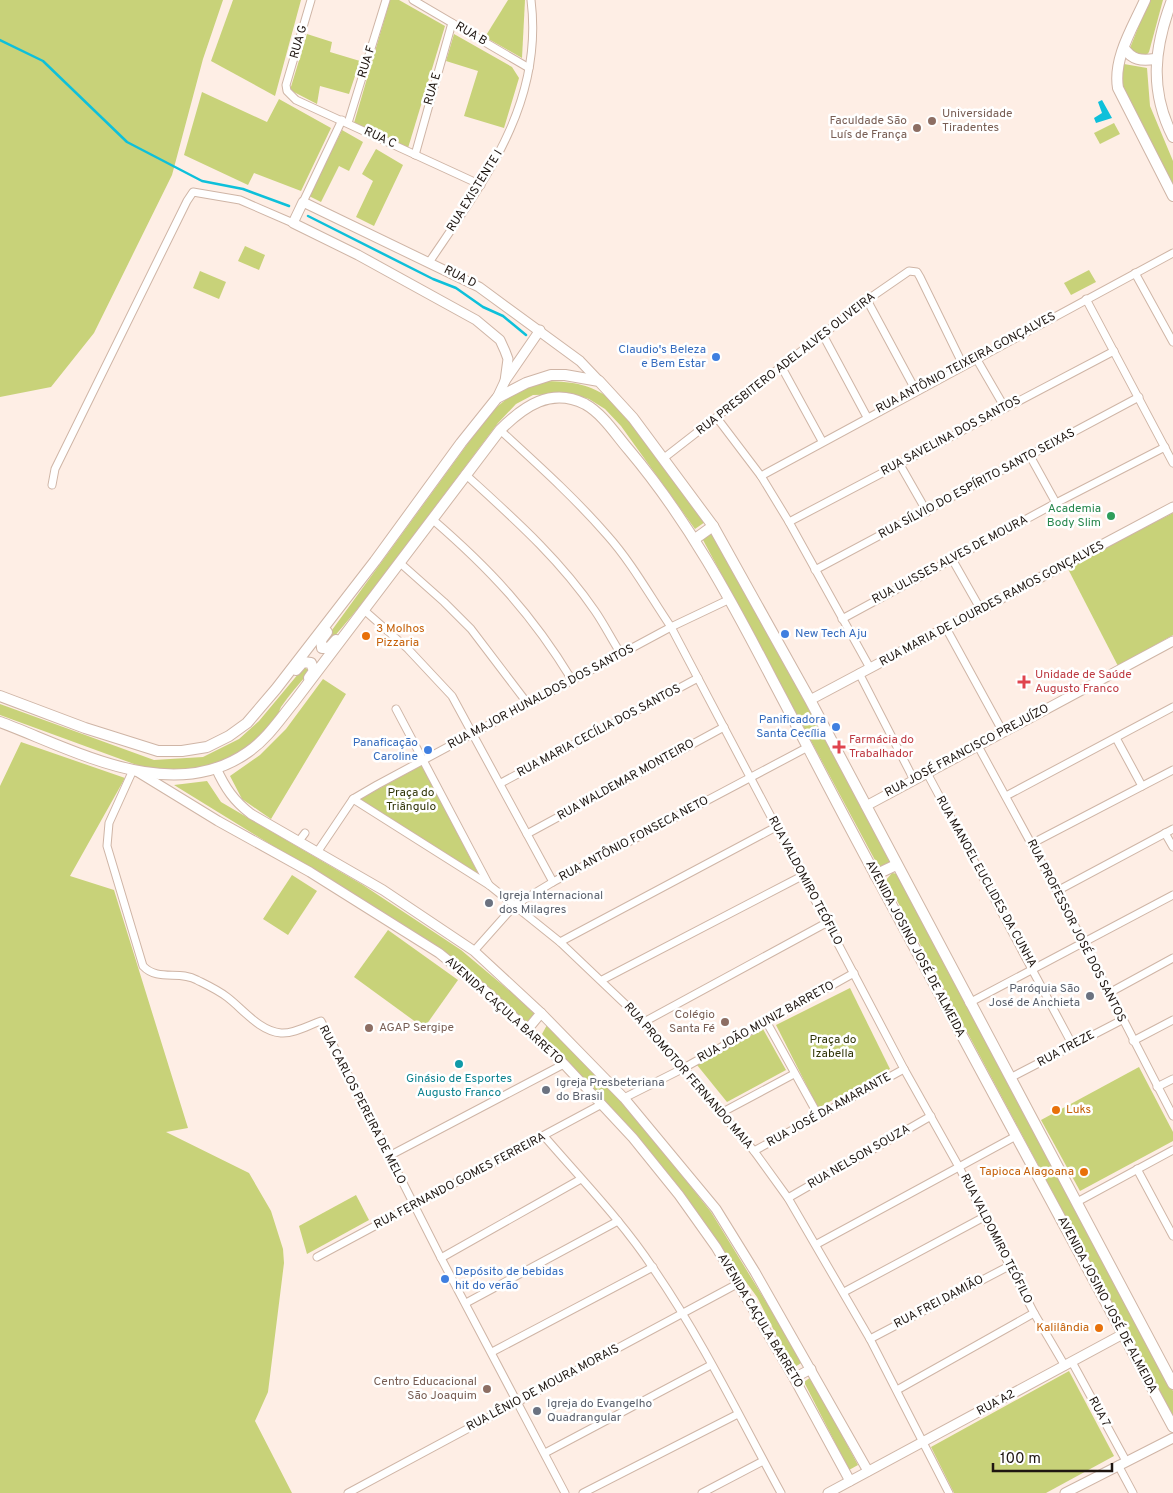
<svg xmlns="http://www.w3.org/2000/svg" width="1173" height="1493" font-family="Overpass,sans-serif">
<rect width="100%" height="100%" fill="#feeee5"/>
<g fill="#c8d279">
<polygon points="0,0 223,0 203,59 172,175 94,333 51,387 0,397"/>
<polygon points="233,0 301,0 275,96 211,61"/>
<polygon points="390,0 399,0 445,26 408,148 354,123"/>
<polygon points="508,0 525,0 522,58 485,37"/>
<polygon points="1149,0 1163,0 1149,52 1145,57 1131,53 1130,48"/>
<polygon points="307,34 332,42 330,52 360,61 349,94 320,86 317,104 290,90"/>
<polygon points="454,34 512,67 519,78 504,128 464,116 478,71 446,61"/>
<polygon points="1124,64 1147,68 1150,106 1173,161 1173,191 1122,92 1120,81"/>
<polygon points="202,92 267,122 279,99 331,128 301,191 254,173 248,185 184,155"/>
<polygon points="1114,123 1120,134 1100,144 1094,133"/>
<polygon points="342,130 363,142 349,171 339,166 321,202 309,196"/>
<polygon points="376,149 403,165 374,226 356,217 373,181 362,174"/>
<polygon points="245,246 265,255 259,270 238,261"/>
<polygon points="1089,270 1096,282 1071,295 1064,283"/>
<polygon points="200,271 226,282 219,299 193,288"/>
<path d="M547,381C576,382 589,384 613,400L705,522L695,529L621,426L605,409L589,399L573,394L533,395L516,404L498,423L366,599L328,644L324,641L490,413C510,395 521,388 547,381Z"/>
<polygon points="1173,513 1173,635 1118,666 1067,567"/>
<polygon points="705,535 715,535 851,784 890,862 880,867 876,862 703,540"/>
<path d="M304,667L310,671C300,683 289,695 281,707C278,713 277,720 273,725C245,765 189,774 145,768L0,715V704L154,760L203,757L239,739L259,721Z"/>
<polygon points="323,679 346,694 271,819 242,799 230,776 260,755 286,729"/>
<polygon points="21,742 125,778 70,876 114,890 188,1128 166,1132 249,1173 271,1211 283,1249 284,1263 268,1392 255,1421 292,1493 0,1493 0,786"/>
<polygon points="422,765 479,875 360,799"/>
<polygon points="207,781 221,802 363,885 461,950 536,1013 526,1024 473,977 353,895 174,785"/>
<polygon points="892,873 899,874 1173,1391 1173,1418 886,880"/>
<polygon points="292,875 317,891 288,935 263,919"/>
<polygon points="388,930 458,980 424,1028 354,977"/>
<polygon points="850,988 890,1069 818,1108 776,1025"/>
<polygon points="547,1025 616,1092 711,1212 803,1362 793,1368 757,1297 696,1214 596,1094 542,1034"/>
<polygon points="763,1029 786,1070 727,1102 697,1065"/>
<polygon points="1139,1067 1173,1132 1173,1141 1080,1191 1041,1120"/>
<polygon points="356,1195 369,1220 307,1254 299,1226"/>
<polygon points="1069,1371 1114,1456 1046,1493 954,1493 931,1447"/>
<polygon points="811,1377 858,1465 849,1470 804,1382"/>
</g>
<polygon fill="#0ec0da" points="1102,100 1112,118 1096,123 1094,118 1102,113 1098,102"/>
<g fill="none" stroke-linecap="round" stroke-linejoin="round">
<g stroke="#0ec0da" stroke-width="2.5">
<polyline points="0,40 43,61 127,142 202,181 243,189 289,206"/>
<polyline points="308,216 433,279 456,288 483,307 503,316 526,335"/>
</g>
<g stroke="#cfb5a6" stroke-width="9">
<g id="minor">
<polyline points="311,0 286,85 287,91 296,100 481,185"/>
<polyline points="413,0 529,68"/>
<polyline points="348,123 386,0"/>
<polyline points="415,155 452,23"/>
<polyline points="303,202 342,120"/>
<path d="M430,261C484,181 544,103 531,0"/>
<polyline points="1135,273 1173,342"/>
<polyline points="1086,299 1173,463"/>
<polyline points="867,300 916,391"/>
<polyline points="823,335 867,417"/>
<polyline points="976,358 1005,408"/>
<polyline points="781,366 822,441"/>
<polyline points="717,418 761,476 789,522 870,668"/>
<path d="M500,430C537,464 574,497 607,535C632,563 650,596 671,627L904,1069L959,1167L1034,1313L1065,1366"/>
<polyline points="1030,456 1056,503"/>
<polyline points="664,458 867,300 909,271 917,272 920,277 963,365"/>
<polyline points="899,463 927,512"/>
<path d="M465,474C512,517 559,558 595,611C604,624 612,640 621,654"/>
<polyline points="761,476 1173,253"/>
<polyline points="52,485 55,469 187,201 193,192 240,200 293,223"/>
<path d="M432,519C490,569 532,614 572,680"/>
<polyline points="789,522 1114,351"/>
<polyline points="952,559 981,610"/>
<polyline points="399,562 444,602 471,629 528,704"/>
<polyline points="815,570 1139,397"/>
<polyline points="364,610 408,649 452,696 553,882"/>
<polyline points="842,619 1056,503 1165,447"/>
<polyline points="946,628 1003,732"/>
<polyline points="859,673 914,780"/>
<polyline points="396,709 489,885"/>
<polyline points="1116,738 1142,786"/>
<polyline points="978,746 1057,891 1173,1116"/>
<path d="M133,770L109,823L107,846L143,966C158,982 179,970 197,980C207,985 218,990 227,997C243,1009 259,1031 281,1033C294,1034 309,1025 321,1021L441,1258L565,1493"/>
<polyline points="927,773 1072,1044"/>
<polyline points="501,783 698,678"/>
<polyline points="1006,796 1173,707"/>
<polyline points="353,799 489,885 560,942 644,1022 754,1151 788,1198 870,1339 949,1493"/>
<polyline points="1165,833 1173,847"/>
<polyline points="527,834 724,727"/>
<polyline points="299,841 305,833"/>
<polyline points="1031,844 1173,770"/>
<polyline points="318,851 353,799 377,785 671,627 730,599"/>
<polyline points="1057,891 1173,829"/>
<polyline points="560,942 776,827"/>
<polyline points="474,951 515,905 553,882 808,747"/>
<polyline points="602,980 802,876"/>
<polyline points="1109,993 1173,958"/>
<polyline points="969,1003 1173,895"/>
<polyline points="766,1021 818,1115"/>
<polyline points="644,1022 828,922"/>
<polyline points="1133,1041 1173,1020"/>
<polyline points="1010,1078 1122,1020"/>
<polyline points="1157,1087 1173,1079"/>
<polyline points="624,1098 682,1069 854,973"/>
<polyline points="721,1113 794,1074"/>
<path d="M544,1136C581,1179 622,1221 653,1268C702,1339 740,1418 781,1493"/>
<polyline points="754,1151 904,1069"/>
<polyline points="389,1156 564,1064"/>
<polyline points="1137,1169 1173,1236"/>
<polyline points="788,1198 931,1116"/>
<polyline points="1077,1202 1173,1150"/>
<polyline points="817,1244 1016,1136"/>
<polyline points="317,1257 602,1104"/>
<polyline points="441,1258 581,1179"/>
<polyline points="844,1292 984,1217"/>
<polyline points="466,1303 618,1221"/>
<polyline points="870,1339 1009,1266"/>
<polyline points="492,1352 653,1267"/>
<polyline points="1072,1362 1126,1461"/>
<polyline points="897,1390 1034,1313"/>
<polyline points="545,1453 711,1365"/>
<polyline points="1118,1465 1133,1493"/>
<polyline points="348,1493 739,1283"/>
<polyline points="583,1493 738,1414"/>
<polyline points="702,1493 763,1461"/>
</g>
</g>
<g stroke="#cfb5a6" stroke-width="11">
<g id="tertiary">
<polyline points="505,381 508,359 505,351 500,340 476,320 358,255 293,223 303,202 479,287 580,361 599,381"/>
<polyline points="497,398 505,381 540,330"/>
<polyline points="810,700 1173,507"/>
<path d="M216,768C225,788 234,801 251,814L383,890L474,951L541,1013L624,1098L716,1209L755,1272L868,1471"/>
<polyline points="138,772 218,821 310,872 439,953 488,993 564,1064 633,1138 679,1195 716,1247 794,1378 850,1481"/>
<polyline points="866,806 1173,641"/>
<polyline points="527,1030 541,1013"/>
<polyline points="794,1378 811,1369"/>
<polyline points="828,1493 1123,1334"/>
<polyline points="1065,1493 1173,1438"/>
</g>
</g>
<g stroke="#cfb5a6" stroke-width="12">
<g id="secondary">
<path d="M1145,0C1133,27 1113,58 1118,88L1173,196"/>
<path d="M1172,0C1154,48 1149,90 1173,137"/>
<path d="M1124,48C1132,60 1141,61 1155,59"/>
<polyline points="695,539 713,526"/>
<polyline points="327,632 321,640 322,648 329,648 336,640"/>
<polyline points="296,670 303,662 311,663 314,671 309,678"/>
<polyline points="0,696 85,728 158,751 182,751 207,747 229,736 247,723 276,689 375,561 461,443 497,398 526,383 551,375 565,375 599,381 633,418 713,526 810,700 1173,1384"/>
<path d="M0,722C75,750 172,806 248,752C267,739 280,719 294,702L500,430C524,406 551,387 585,404C603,414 616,435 629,450C688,520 730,598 772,679C807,745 841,812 877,878C975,1061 1074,1244 1173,1427"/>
<polyline points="875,875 896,865"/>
</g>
</g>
<use href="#minor" stroke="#fff" stroke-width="7"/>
<use href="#tertiary" stroke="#fff" stroke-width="9"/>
<use href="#secondary" stroke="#fff" stroke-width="10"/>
</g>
<g fill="#8d6e63" stroke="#fff" stroke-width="2">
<circle cx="932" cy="121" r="5"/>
<circle cx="917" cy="128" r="5"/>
<circle cx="725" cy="1022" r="5"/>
<circle cx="369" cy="1028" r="5"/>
<circle cx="487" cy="1389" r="5"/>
</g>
<g fill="#3f7fe0" stroke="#fff" stroke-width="2">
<circle cx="716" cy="357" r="5"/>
<circle cx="785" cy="634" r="5"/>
<circle cx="836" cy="727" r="5"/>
<circle cx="428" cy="750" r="5"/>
<circle cx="445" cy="1279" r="5"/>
</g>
<circle fill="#2e9e5b" stroke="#fff" stroke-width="2" cx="1111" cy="516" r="5"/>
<g fill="#e8710a" stroke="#fff" stroke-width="2">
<circle cx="366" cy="636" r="5"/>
<circle cx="1056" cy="1110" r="5"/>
<circle cx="1084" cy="1172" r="5"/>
<circle cx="1099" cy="1328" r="5"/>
</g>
<g fill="#e0444e" stroke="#fff" stroke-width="2">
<path d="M1021.5 674.5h5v5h5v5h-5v5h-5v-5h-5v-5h5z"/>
<path d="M836.5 739.5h5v5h5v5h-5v5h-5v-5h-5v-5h5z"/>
</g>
<g fill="#6b7280" stroke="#fff" stroke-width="2">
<circle cx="489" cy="903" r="5"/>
<circle cx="1090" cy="996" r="5"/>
<circle cx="546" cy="1090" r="5"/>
<circle cx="537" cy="1411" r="5"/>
</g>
<circle fill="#0f9aa8" stroke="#fff" stroke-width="2" cx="459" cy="1064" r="5"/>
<g text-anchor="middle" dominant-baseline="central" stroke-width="5" stroke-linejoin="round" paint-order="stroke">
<g font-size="12" fill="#1f1611" stroke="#fff">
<text transform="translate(471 34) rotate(30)">RUA B</text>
<text transform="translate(299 42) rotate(-74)">RUA G</text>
<text transform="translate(367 62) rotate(-73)">RUA F</text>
<text transform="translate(433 89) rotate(-74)">RUA E</text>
<text transform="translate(380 138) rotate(25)">RUA C</text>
<text transform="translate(475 191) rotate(-58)">RUA EXISTENTE I</text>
<text transform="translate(460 277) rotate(27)">RUA D</text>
<text transform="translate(966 363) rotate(-28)">RUA ANTÔNIO TEIXEIRA GONÇALVES</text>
<text transform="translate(786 364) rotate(-38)">RUA PRESBITERO ADEL ALVES OLIVEIRA</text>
<text transform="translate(951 436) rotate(-28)">RUA SAVELINA DOS SANTOS</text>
<text transform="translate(977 484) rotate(-28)">RUA SÍLVIO DO ESPÍRITO SANTO SEIXAS</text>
<text transform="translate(950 560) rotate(-28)">RUA ULISSES ALVES DE MOURA</text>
<text transform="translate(992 604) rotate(-28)">RUA MARIA DE LOURDES RAMOS GONÇALVES</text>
<text transform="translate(541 697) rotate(-28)">RUA MAJOR HUNALDOS DOS SANTOS</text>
<text transform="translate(599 731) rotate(-28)">RUA MARIA CECÍLIA DOS SANTOS</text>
<text transform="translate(967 751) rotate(-28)">RUA JOSÉ FRANCISCO PREJUÍZO</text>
<text transform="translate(626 780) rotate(-29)">RUA WALDEMAR MONTEIRO</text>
<text transform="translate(634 839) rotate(-28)">RUA ANTÔNIO FONSECA NETO</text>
<text transform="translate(805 881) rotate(62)">RUA VALDOMIRO TEÓFILO</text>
<text transform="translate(986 882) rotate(61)">RUA MANOEL EUCLIDES DA CUNHA</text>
<text transform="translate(1076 931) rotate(63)">RUA PROFESSOR JOSÉ DOS SANTOS</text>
<text transform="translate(915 949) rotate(62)">AVENIDA JOSINO JOSÉ DE ALMEIDA</text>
<text transform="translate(504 1011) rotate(42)">AVENIDA CAÇULA BARRETO</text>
<text transform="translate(766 1022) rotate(-29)">RUA JOÃO MUNIZ BARRETO</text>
<text transform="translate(1066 1049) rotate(-28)">RUA TREZE</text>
<text transform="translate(688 1076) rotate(49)">RUA PROMOTOR FERNANDO MAIA</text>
<text transform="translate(362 1105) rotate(63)">RUA CARLOS PEREIRA DE MELO</text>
<text transform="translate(829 1110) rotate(-29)">RUA JOSÉ DA AMARANTE</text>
<text transform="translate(859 1157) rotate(-30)">RUA NELSON SOUZA</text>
<text transform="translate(460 1181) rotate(-28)">RUA FERNANDO GOMES FERREIRA</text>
<text transform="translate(996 1239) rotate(63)">RUA VALDOMIRO TEÓFILO</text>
<text transform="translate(939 1302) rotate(-28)">RUA FREI DAMIÃO</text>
<text transform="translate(1107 1305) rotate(62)">AVENIDA JOSINO JOSÉ DE ALMEIDA</text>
<text transform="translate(760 1321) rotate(59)">AVENIDA CAÇULA BARRETO</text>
<text transform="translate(543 1388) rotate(-28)">RUA LÊNIO DE MOURA MORAIS</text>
<text transform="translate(996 1403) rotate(-28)">RUA A2</text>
<text transform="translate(1099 1412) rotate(62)">RUA 7</text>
</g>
<g font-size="12" fill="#785e54" stroke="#fff" text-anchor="end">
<text x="942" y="114" text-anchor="start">Universidade<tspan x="942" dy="14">Tiradentes</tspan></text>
<text x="907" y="121">Faculdade São<tspan x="907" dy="14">Luís de França</tspan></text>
<text x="715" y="1015">Colégio<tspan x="715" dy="14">Santa Fé</tspan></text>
<text x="379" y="1028" text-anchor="start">AGAP Sergipe</text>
<text x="477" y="1382">Centro Educacional<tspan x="477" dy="14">São Joaquim</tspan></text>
</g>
<g font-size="12" fill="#366cbe" stroke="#fff" text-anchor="end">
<text x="706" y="350">Claudio's Beleza<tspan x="706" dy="14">e Bem Estar</tspan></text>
<text x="795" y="634" text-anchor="start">New Tech Aju</text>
<text x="826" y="720">Panificadora<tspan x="826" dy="14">Santa Cecília</tspan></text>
<text x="418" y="743">Panaficação<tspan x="418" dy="14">Caroline</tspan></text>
<text x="455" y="1272" text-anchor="start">Depósito de bebidas<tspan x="455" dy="14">hit do verão</tspan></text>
</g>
<g font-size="12" fill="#27864d" stroke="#fff" text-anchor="end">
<text x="1101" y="509">Academia<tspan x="1101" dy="14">Body Slim</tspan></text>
</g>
<g font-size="12" fill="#c56008" stroke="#fff" text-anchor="start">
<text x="376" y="629">3 Molhos<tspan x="376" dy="14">Pizzaria</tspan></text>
<text x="1066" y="1110">Luks</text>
<text x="1074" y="1172" text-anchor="end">Tapioca Alagoana</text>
<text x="1089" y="1328" text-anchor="end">Kalilândia</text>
</g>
<g font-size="12" fill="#be3a42" stroke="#fff" text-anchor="start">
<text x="1035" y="675">Unidade de Saúde<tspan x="1035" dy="14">Augusto Franco</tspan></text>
<text x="849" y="740">Farmácia do<tspan x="849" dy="14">Trabalhador</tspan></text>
</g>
<g font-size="12" fill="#313508" stroke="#fff">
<text x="411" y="793">Praça do<tspan x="411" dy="14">Triângulo</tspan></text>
<text x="833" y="1040">Praça do<tspan x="833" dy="14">Izabella</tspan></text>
</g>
<g font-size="12" fill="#5b616d" stroke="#fff" text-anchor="start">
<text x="499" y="896">Igreja Internacional<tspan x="499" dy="14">dos Milagres</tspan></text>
<text x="1080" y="989" text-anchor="end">Paróquia São<tspan x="1080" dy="14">José de Anchieta</tspan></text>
<text x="556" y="1083">Igreja Presbeteriana<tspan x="556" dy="14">do Brasil</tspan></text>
<text x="547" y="1404">Igreja do Evangelho<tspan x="547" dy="14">Quadrangular</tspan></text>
</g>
<g font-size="12" fill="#0d838f" stroke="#fff">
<text x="459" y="1079">Ginásio de Esportes<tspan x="459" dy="14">Augusto Franco</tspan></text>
</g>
</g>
<path d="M993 1463v8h119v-8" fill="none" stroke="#1f1611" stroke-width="2.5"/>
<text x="1000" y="1463" font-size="15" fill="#1f1611" stroke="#ffffff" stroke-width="4" paint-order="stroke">100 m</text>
</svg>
